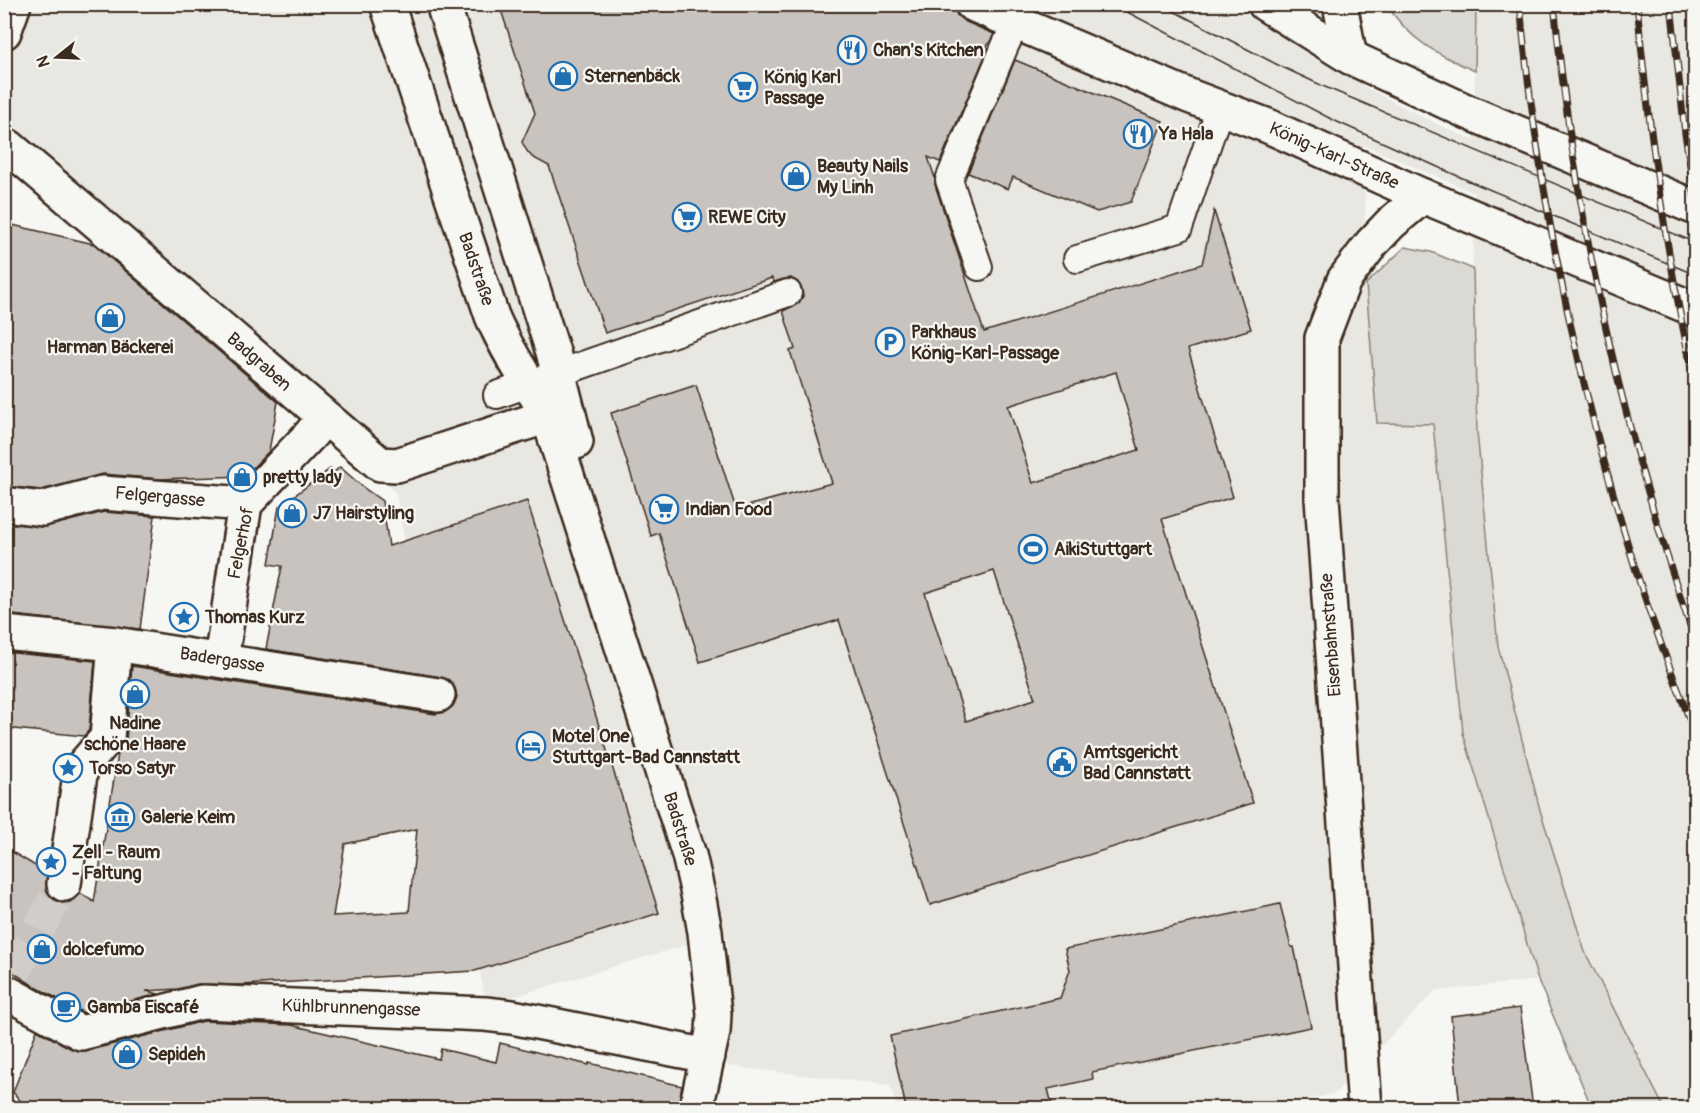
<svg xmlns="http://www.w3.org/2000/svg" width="1700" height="1113" font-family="Pangolin,sans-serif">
<rect width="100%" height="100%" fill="#f6f6f2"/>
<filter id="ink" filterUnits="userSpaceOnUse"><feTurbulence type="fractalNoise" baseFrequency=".0167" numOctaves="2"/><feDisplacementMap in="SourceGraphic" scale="12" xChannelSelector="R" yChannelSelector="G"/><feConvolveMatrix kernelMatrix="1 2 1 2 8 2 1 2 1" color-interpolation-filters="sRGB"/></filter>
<g filter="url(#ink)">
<polygon fill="#e8e7e2" points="5,5 1361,5 1363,86 1439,125 1474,140 1476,5 1695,5 1695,1108 1664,1108 1585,952 1540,810 1498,646 1477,432 1473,269 1474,193 1364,145 1366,284 1377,423 1433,423 1463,733 1538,980 1435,991 1334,1094 1264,1108 897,1108 890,1085 727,1066 731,1007 726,933 486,1005 396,493 5,154"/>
<g fill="#dad9d3" stroke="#8a8278" stroke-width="1.5">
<path d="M1387,5H1476L1475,71C1437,54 1410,41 1387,5Z"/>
<polygon points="1405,247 1431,252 1473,269 1477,432 1498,646 1540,810 1585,952 1664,1108 1592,1108 1538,980 1463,733 1433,424 1377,423 1366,284"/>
</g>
<g fill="#c8c3be" stroke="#3b2a1e" stroke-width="1.5" fill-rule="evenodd">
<path d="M499,4H954L957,15L964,21L994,34L986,48L988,49L940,162L928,157L935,178V185L984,332L1202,264L1214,211L1251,329L1188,349L1233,497L1162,519L1253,803L930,905L839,620L700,662L659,533L651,536L611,413L696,385L736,509L832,483L790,351L795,349L783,311L799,303L803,296L802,289L798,282L791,278L784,279L774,282L772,278L605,333L549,166L532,157L527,151L522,142L535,113ZM1116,372L1139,450L1033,483L1008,406ZM994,571L1035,699L966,721L925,593Z"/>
<polygon points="1015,60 1163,121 1131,202 1097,212 1013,177 1008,189 968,173"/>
<polygon points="4,223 94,244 278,402 269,451 245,476 160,479 103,474 41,490 4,486"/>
<path d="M340,467L364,488L382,501L389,546L527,501L659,913L475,971L242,985L198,984L178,989L146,991L159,994L84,1013L34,986L4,966V847L47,873L46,890L53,899L62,903L70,902L80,893L94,902L118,754L126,740L132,666L435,714L445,712L453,706L457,697L455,688L449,680L441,677L266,649L282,566L269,564L279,507L330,469L334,472ZM417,829L409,912L333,916L345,844Z"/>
<polygon points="104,512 155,516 140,629 4,614 4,523 46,527"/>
<polygon points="4,652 95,661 89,730 84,736 4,728"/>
<polygon points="1280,904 1291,947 1294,947 1311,1027 1092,1072 1093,1079 1048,1089 1053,1108 906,1108 890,1036 1060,998 1070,970 1065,949"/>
<polygon points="1520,1008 1533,1108 1460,1108 1451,1016"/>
<polygon points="204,1021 291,1025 439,1059 441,1049 496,1062 500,1043 589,1065 589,1063 682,1086 678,1108 26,1108 13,1092 37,1030 72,1049 86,1051"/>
</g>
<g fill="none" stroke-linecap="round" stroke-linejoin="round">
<polyline stroke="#d1cdc8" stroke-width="33" stroke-dasharray="33 16" stroke-linecap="butt" points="14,972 64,884"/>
<g stroke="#3b2a1e" stroke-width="30">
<g id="lane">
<polyline points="1077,259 1179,228 1220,108"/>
<polyline points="979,267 949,180 1005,46 1016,23"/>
<polyline points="497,395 788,293"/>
</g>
</g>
<g stroke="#3b2a1e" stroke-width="38">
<g id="street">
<path d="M387,4L492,316C507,352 529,382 548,416L689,855L698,894L705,932L714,1014L713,1032L696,1108"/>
<polyline points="443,4 553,352 576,442"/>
<polyline points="1340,4 1350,57"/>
<polyline points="4,32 14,4"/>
<polyline points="4,145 9,147 380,464 397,465 548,416"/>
<polyline points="4,504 42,509 102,493 245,504"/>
<polyline points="4,633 115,644 438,695"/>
<polyline points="221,660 245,504 311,434 324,418"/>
<polyline points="64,884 81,768 107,738 115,644"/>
<polyline points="4,991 81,1033 202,1002 485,1014 512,1017 708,1056"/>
<polyline points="1365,1108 1322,498 1322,338 1344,280 1372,243 1391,223 1423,196"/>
</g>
</g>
<g stroke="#3b2a1e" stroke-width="38">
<g id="secondary">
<polyline points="972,4 1189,96 1268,126 1423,196 1696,310"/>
<polyline points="1265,4 1350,57 1468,112 1696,208"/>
</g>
</g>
<use href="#lane" stroke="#f6f6f2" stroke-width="26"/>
<use href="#street" stroke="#f6f6f2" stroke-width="33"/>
<use href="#secondary" stroke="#f6f6f2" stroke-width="33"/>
<g stroke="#3b2a1e" stroke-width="1.5">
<polyline points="1112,4 1333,120 1469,181 1696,275"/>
<polyline points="1160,4 1278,65 1325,87 1696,243"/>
</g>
<g stroke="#3b2a1e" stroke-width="7">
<g id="rail">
<path d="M1520,4C1523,35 1526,65 1530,95C1550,248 1584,400 1629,548C1648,612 1672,674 1696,736"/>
<path d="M1554,4C1575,222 1624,437 1696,643"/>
<path d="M1637,4C1649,133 1667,262 1696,389"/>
<polyline points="1671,4 1685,134 1696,203"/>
</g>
</g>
<use href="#rail" stroke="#f6f6f2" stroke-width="4.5" stroke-dasharray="14" stroke-linecap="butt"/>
</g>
</g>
<defs>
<g id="restaurant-ring" transform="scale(1.5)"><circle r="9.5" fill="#f6f6f2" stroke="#1f6fb2" stroke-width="1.5"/><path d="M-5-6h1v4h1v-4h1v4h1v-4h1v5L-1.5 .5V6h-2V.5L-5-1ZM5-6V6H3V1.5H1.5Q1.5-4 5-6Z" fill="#1f6fb2"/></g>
<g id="shop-ring" transform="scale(1.5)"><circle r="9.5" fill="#f6f6f2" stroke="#1f6fb2" stroke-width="1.5"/><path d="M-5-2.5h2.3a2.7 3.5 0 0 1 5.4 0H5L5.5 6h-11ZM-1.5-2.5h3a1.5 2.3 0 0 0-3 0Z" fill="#1f6fb2"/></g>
<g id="supermarket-ring" transform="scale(1.5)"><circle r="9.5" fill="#f6f6f2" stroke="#1f6fb2" stroke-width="1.5"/><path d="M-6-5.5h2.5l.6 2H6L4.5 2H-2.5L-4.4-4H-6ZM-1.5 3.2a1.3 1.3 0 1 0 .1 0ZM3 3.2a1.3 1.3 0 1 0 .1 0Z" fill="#1f6fb2"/></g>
<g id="parking-ring" transform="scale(1.5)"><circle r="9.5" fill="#f6f6f2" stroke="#1f6fb2" stroke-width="1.5"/><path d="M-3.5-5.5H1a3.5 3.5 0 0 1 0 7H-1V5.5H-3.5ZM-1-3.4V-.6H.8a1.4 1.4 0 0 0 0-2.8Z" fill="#1f6fb2"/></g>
<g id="stadium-ring" transform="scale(1.5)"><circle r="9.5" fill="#f6f6f2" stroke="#1f6fb2" stroke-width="1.5"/><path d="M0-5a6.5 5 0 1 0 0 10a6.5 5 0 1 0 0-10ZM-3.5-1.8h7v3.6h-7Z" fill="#1f6fb2"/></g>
<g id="sight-ring" transform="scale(1.5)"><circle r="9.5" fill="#f6f6f2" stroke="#1f6fb2" stroke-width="1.5"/><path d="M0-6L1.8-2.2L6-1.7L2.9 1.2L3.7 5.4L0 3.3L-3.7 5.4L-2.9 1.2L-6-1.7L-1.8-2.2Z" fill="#1f6fb2"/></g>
<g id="hotel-ring" transform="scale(1.5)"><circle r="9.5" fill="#f6f6f2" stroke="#1f6fb2" stroke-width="1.5"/><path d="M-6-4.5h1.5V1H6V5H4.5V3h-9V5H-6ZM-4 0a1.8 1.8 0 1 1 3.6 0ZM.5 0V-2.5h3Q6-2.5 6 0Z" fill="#1f6fb2"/></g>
<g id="civic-ring" transform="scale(1.5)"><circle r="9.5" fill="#f6f6f2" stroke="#1f6fb2" stroke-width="1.5"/><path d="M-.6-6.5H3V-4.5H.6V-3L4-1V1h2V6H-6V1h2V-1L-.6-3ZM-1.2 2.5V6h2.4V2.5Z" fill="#1f6fb2"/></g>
<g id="museum-ring" transform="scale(1.5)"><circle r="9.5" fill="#f6f6f2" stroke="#1f6fb2" stroke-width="1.5"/><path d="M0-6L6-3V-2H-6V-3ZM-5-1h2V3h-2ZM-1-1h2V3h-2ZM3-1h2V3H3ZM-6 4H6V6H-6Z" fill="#1f6fb2"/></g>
<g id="cafe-ring" transform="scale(1.5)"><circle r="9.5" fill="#f6f6f2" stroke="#1f6fb2" stroke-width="1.5"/><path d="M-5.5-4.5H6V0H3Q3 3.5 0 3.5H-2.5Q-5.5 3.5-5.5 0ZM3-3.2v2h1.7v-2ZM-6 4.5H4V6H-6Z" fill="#1f6fb2"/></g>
</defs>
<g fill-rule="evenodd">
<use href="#restaurant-ring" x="852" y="50"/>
<use href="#shop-ring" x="563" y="76"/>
<use href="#supermarket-ring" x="743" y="87"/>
<use href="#restaurant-ring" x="1138" y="134"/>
<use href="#shop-ring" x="796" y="176"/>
<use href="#supermarket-ring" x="687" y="217"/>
<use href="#shop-ring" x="110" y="318"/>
<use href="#parking-ring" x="890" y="342"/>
<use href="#shop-ring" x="242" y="477"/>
<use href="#supermarket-ring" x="664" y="509"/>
<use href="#shop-ring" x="292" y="513"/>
<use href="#stadium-ring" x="1033" y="549"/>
<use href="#sight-ring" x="184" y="617"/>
<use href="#shop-ring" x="135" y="694"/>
<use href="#hotel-ring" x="531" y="746"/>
<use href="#civic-ring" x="1062" y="762"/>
<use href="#sight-ring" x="68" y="768"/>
<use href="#museum-ring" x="120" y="817"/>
<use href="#sight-ring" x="51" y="862"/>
<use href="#shop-ring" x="42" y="949"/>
<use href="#cafe-ring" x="66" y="1007"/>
<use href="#shop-ring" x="127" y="1054"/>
</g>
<g text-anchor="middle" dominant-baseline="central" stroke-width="4.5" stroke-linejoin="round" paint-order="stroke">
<g font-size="18" font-weight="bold" fill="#3b2a1e" stroke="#f6f6f2" text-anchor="start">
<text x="873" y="50">Chan's Kitchen</text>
<text x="584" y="76">Sternenbäck</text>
<text x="764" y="77">König Karl<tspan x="764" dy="21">Passage</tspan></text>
<text x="1159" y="134">Ya Hala</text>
<text x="817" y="166">Beauty Nails<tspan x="817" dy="21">My Linh</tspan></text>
<text x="708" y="217">REWE City</text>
<text x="911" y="332">Parkhaus<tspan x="911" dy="21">König-Karl-Passage</tspan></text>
<text x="110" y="347" text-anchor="middle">Harman Bäckerei</text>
<text x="263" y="477">pretty lady</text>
<text x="685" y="509">Indian Food</text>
<text x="313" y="513">J7 Hairstyling</text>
<text x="1054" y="549">AikiStuttgart</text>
<text x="205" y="617">Thomas Kurz</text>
<text x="135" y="723" text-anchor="middle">Nadine<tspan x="135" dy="21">schöne Haare</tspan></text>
<text x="552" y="736">Motel One<tspan x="552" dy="21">Stuttgart-Bad Cannstatt</tspan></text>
<text x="1083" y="752">Amtsgericht<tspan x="1083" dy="21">Bad Cannstatt</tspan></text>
<text x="89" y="768">Torso Satyr</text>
<text x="141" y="817">Galerie Keim</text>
<text x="72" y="852">Zell - Raum<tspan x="72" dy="21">- Faltung</tspan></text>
<text x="63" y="949">dolcefumo</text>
<text x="87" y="1007">Gamba Eiscafé</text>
<text x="148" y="1054">Sepideh</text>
</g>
<g font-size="18" fill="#3b2a1e" stroke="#f6f6f2">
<text transform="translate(1334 156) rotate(24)">König-Karl-Straße</text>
<text transform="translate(476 269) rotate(71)">Badstraße</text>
<text transform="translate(259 362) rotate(41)">Badgraben</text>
<text transform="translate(160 497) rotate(5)">Felgergasse</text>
<text transform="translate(241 543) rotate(-79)">Felgerhof</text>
<text transform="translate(1331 635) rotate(-94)">Eisenbahnstraße</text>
<text transform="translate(222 660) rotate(9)">Badergasse</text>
<text transform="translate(680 829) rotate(73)">Badstraße</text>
<text transform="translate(351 1008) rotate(2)">Kühlbrunnengasse</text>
</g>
</g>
<rect width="1700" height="1113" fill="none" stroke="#f6f6f2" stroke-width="24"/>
<rect x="12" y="12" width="1676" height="1089" fill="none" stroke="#3b2a1e" stroke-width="2" filter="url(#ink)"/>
<g transform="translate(57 57) rotate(252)" stroke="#f6f6f2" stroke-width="4.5" paint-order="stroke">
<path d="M0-4.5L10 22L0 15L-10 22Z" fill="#3b2a1e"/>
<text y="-9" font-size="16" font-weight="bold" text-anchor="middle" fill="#3b2a1e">N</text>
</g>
</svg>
